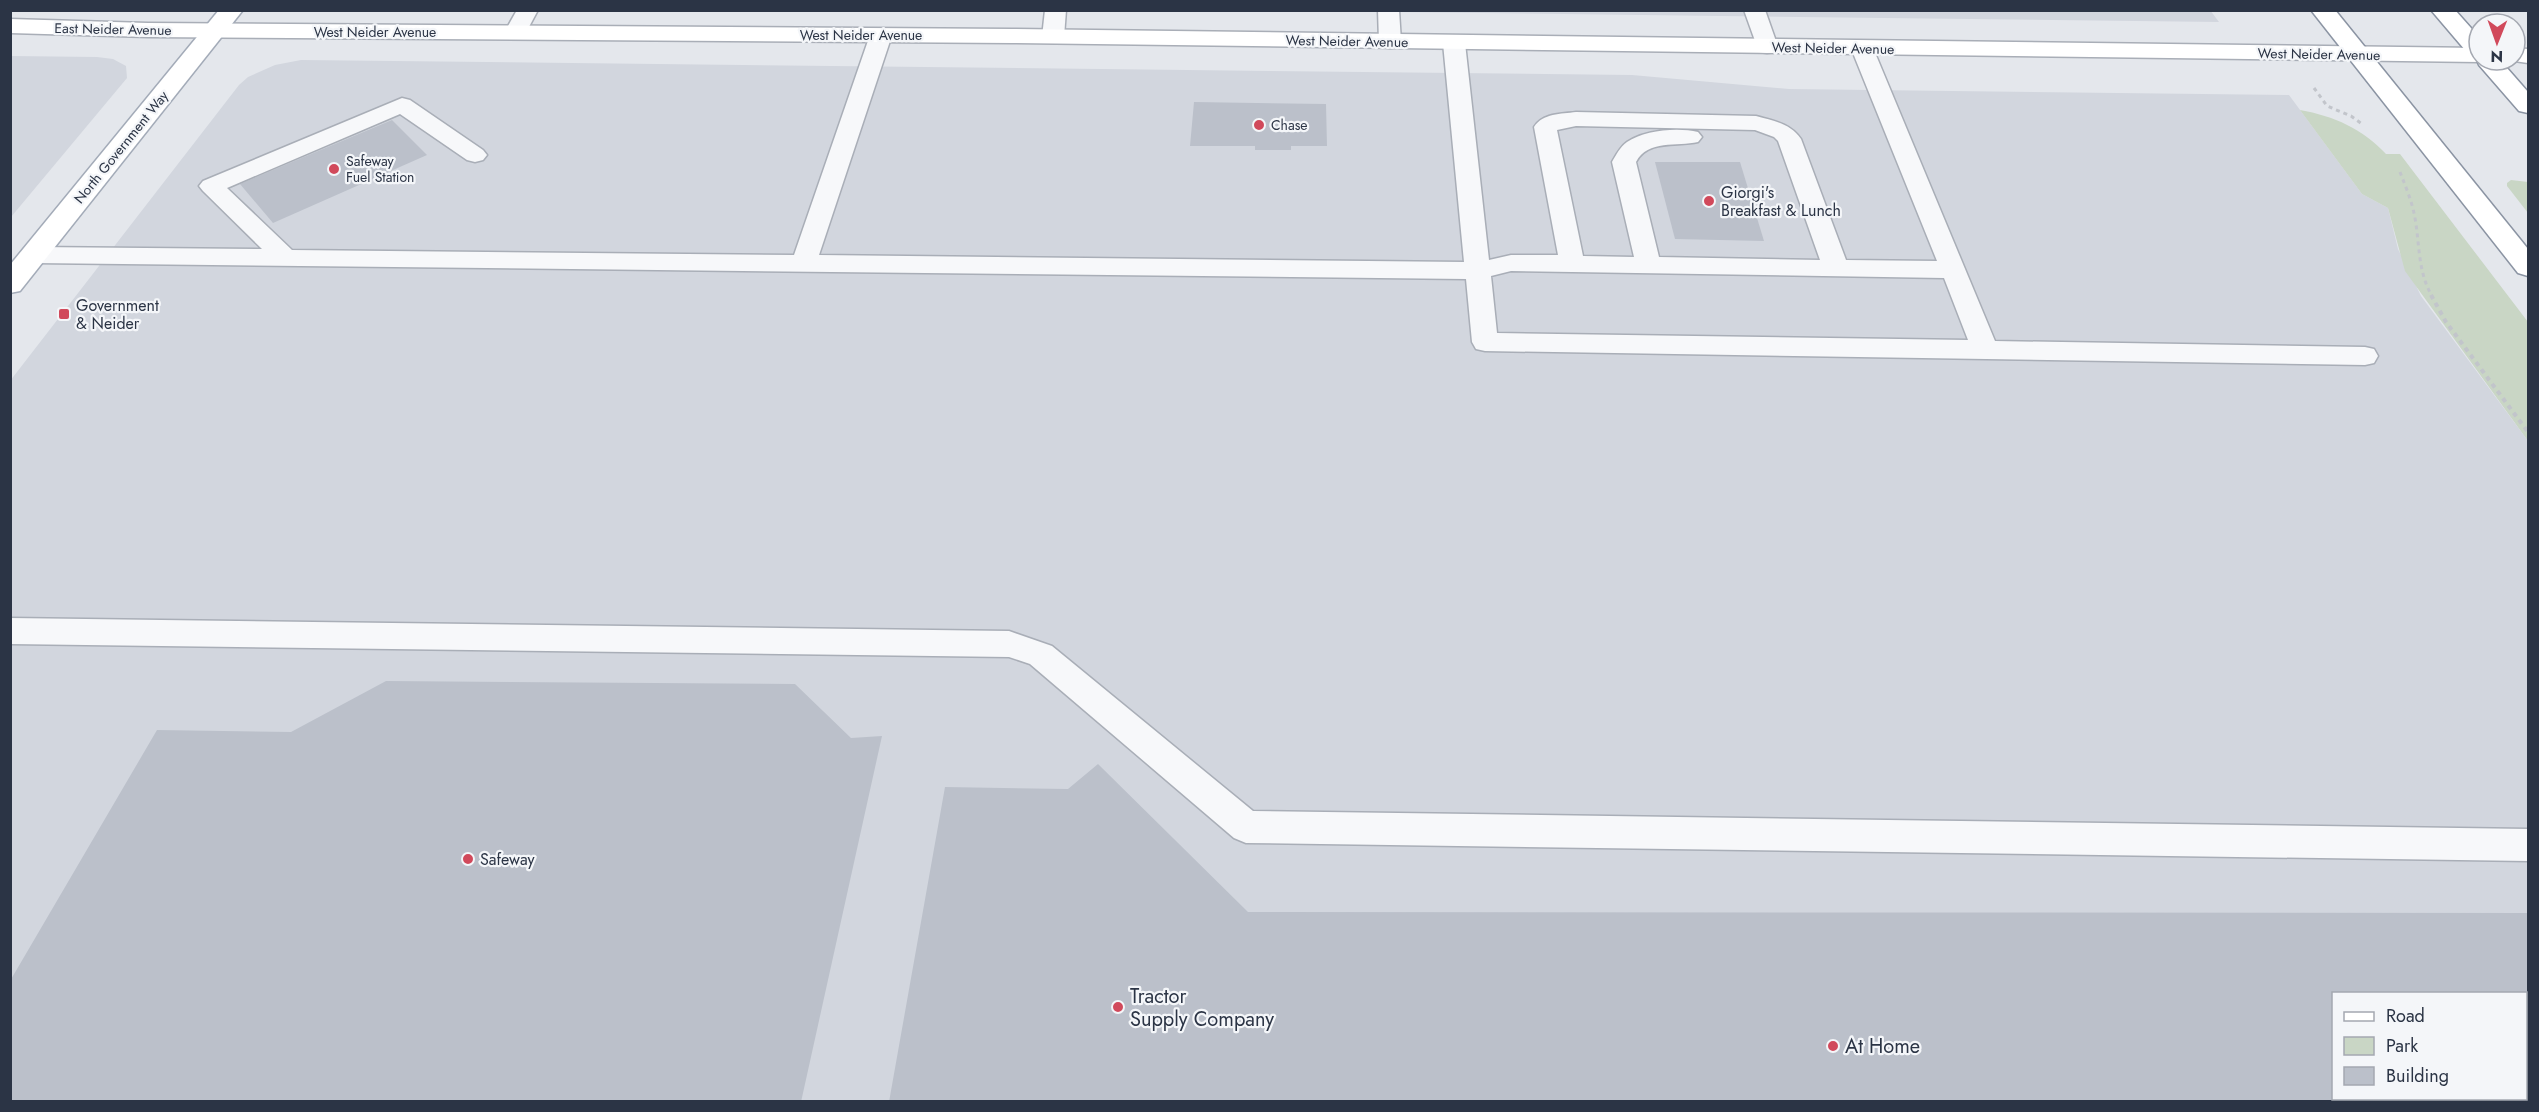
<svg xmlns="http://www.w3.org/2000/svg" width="2539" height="1112" font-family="Jost,sans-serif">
<rect width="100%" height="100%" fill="#e4e7ec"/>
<g fill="#d2d6de" fill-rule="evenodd">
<polygon points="2210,10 2219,22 1310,11"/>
<polygon points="11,56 97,57 113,59 126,66 127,78 11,217"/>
<path d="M301,60L1632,75L1789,89L2289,95L2362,194L2388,208L2398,249L2421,296L2528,441V1101H11L10,381L239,85L248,77L275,65ZM2334,994H2526V1098H2334Z"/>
</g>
<g fill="#c9d6c5">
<path d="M2300,110C2334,116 2363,129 2386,154H2400L2528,322V441L2405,271L2388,208L2362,194Z"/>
<polygon points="2511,180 2528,182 2528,213 2507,186 2507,183"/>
</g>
<g fill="#bbc0ca" fill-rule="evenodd">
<polygon points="1194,102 1326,104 1327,146 1291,146 1291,150 1255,150 1255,146 1190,146"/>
<polygon points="392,120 427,155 273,223 240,184"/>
<polygon points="1655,162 1740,162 1764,241 1675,239"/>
<polygon points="386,681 795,684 851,738 882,736 801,1102 10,1102 10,981 157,730 291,732"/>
<path d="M1098,764L1248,912L2528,913V1102H889L945,787L1068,789ZM2334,994H2526V1098H2334Z"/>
</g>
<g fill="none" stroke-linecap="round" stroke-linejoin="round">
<g stroke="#a9aeb7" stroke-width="3">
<g id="lane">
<polygon points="517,10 538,10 523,38 515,39 507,38 504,33"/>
<polygon points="1045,10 1066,10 1064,37 1061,42 1053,43 1045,42 1042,37"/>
<polygon points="1378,10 1399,10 1401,42 1398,47 1390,48 1382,47 1379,42"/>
<polygon points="1744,10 1765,10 1778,47 1775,52 1767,53 1759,52"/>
<path d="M881,29L889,30L892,35L819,255L1464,262L1443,43L1446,38L1454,37L1462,38L1465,43L1489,260L1511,255H1558L1534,127C1543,113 1561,114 1576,112L1756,116C1774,121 1790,123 1801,139L1846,260L1937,261L1851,48L1854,43L1862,42L1870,43L1873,48L1995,341L2365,347L2374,349L2378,356L2374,363L2365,365L1485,351L1476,349L1472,342L1466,279L34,263L25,261L21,255L25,249L34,247L262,249L203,191L199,186L203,181L402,98L410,100L483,150L487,155L483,160L475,162L467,160L400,114L227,188L292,250L794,255L870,35L873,30ZM1576,126L1755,130L1774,137L1778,141L1820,260L1659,257L1636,162C1648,139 1677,147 1698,142L1702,137L1698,132C1678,127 1644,130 1627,142C1620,147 1616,155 1612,162L1634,257L1583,256L1557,130ZM1511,271L1944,278L1968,340L1497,333L1491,276Z"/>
<polygon points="10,618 1009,631 1052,646 1253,811 2528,829 2528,861 1246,843 1234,838 1030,664 1009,657 10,644"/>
</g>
</g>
<g stroke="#a9aeb7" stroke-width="3">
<g id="secondary">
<polygon points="10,19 148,23 1012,29 2479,48 2479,60 2487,60 2479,62 1012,43 148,37 10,33"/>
<polygon points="2515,48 2528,49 2528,63 2507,60 2515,60"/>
</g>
</g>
<g stroke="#a3abb8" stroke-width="3">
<polygon id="primary" points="219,10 243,10 20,291 10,293 10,265"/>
</g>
<g stroke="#8b94a3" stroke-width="3">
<g id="highway">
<polygon points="2311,10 2335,10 2528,249 2528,276 2518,273"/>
<polygon points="2431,10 2455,10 2479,37 2479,60 2500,60 2528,92 2528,113 2519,111 2479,65 2476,58 2471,57"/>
</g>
</g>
<g stroke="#c2c5cb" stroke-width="3" stroke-dasharray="4 4" stroke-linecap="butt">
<polyline points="2314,88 2327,106 2351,116 2362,124"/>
<path d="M2400,172C2405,185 2411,199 2414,213C2420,241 2417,271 2432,296"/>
</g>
<polyline stroke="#c2c5cb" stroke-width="4" stroke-dasharray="4.5 4.5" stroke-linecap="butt" points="2431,295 2446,322 2528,432"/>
<use href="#lane" fill="#f7f8fa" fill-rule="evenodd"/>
<use href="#secondary" fill="#fff" fill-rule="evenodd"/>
<use href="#primary" fill="#fff" fill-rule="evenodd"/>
<use href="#highway" fill="#fff" fill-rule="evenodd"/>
</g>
<g fill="#d1495b" stroke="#f4f6f9" stroke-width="2">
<circle cx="1259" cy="125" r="6"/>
<circle cx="334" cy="169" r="6"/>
<circle cx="1709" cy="201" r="6"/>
<rect x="58" y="308" width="12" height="12" rx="3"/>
<circle cx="468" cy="859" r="6"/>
<circle cx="1118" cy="1007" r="6"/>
<circle cx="1833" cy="1046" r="6"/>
</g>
<g text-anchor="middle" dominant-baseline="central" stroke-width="4.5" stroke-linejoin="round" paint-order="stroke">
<g font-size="14" fill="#2b3445" stroke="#f4f6f9">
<text transform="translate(113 29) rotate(1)">East Neider Avenue</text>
<text x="375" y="32">West Neider Avenue</text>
<text x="861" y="35">West Neider Avenue</text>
<text transform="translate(1347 41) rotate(1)">West Neider Avenue</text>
<text transform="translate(1833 48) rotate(1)">West Neider Avenue</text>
<text transform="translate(2319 54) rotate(1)">West Neider Avenue</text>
<text transform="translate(121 147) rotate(-51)">North Government Way</text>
</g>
<g font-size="14" fill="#2b3445" stroke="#f4f6f9" text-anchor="start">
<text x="1271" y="125">Chase</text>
<text x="346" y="161">Safeway<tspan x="346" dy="16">Fuel Station</tspan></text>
</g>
<g font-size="16" fill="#2b3445" stroke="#f4f6f9" text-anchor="start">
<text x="1721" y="192">Giorgi's<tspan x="1721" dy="18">Breakfast &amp; Lunch</tspan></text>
<text x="76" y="305">Government<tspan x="76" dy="18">&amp; Neider</tspan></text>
<text x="480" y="859">Safeway</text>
</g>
<g font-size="20" fill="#2b3445" stroke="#f4f6f9" text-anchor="start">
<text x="1130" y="996">Tractor<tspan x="1130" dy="23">Supply Company</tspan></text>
<text x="1845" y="1046">At Home</text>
</g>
</g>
<rect width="2539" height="1112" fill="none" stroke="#2b3445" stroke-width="24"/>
<rect x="2332" y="992" width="195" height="108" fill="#f4f6f9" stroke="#a4a8b1" stroke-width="1.5"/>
<rect x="2344" y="1012" width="30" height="9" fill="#ffffff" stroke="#a4a8b1" stroke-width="1.5"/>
<text x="2386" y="1022" font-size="18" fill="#2b3445">Road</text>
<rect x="2344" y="1037" width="30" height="18" fill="#c9d6c5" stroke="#a4a8b1" stroke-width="1.5"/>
<text x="2386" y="1052" font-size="18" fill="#2b3445">Park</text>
<rect x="2344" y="1067" width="30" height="18" fill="#bbc0ca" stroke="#a4a8b1" stroke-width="1.5"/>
<text x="2386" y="1082" font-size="18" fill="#2b3445">Building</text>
<g transform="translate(2497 42) rotate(181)"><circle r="28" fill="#f4f6f9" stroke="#a4a8b1" stroke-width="1.5"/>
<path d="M0-4.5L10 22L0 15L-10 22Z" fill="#d1495b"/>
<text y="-9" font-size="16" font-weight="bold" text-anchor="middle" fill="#2b3445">N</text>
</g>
</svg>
